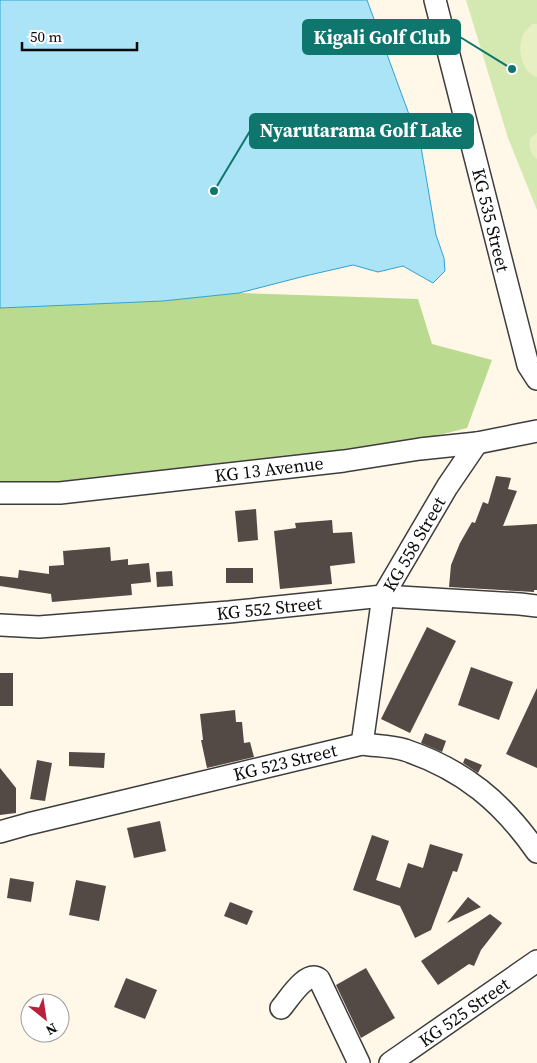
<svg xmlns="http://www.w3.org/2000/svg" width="537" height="1063" font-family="'Source Serif 4',serif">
<rect width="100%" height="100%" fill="#fff7e7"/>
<polygon fill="#d4e9b1" points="466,0 537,0 537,210 508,138"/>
<polygon fill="#bada90" points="239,293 418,299 432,344 492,360 467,428 360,455 22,487 0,483 0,308 163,301"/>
<g fill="#e6f0c3">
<path d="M532,24H537V77C521,72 516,47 524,33C526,30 530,27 532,24Z"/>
<path d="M537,133V159C530,155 529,146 530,138Z"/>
</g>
<polygon fill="#abe3f7" stroke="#30a3d0" points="0,0 367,0 421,147 436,235 444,258 445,271 433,283 403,266 378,272 353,265 305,276 239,293 163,301 0,308"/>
<g fill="#534a46">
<polygon points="496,476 511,478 508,489 517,491 503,526 537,524 537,590 534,590 534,592 449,587 451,565 460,543 472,522 475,523 483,502 488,504"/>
<polygon points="256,509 258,540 238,542 235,511"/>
<polygon points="332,520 333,533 352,532 355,563 330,566 332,584 280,589 274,531 296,528 295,523"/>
<polygon points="110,547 111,561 128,559 128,565 149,563 151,582 131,584 132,595 52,602 51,594 0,586 0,576 18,578 19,570 49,574 49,566 64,565 63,551"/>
<rect x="226" y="568" width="27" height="15"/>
<polygon points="172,571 173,586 157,587 156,572"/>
<polygon points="427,627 456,641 410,733 381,719"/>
<polygon points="471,667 513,682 499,720 458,705"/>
<rect x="0" y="673" width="13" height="33"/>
<polygon points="537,688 537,768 506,754"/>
<polygon points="235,710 236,722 242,722 244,743 250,742 254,757 207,768 201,740 203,740 200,714"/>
<polygon points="425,733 446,741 442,752 421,743"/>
<polygon points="69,752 105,753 104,768 69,766"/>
<polygon points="465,758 482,765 478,773 463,763"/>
<polygon points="37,760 52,763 45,801 30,799"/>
<polygon points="0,768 16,788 16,813 0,815"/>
<polygon points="160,821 166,851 134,858 127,828"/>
<polygon points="372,835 389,841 376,880 400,888 408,863 423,868 430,844 463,854 457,872 453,871 431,930 415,938 400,906 353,890"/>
<polygon points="10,878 34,882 31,902 7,898"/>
<polygon points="76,880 106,886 99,921 69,915"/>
<polygon points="468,897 481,907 447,923"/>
<polygon points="230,902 253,911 247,925 224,916"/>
<polygon points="490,914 502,923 481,950 474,966 469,964 438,985 421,961"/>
<polygon points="366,968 395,1018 361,1038 336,985"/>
<polygon points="126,978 157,990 145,1019 114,1007"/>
</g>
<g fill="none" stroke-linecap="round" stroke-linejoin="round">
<g stroke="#3d3d3d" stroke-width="24">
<g id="minor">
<polyline points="435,0 528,365 537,379"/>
<polyline points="0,493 60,493 344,461 420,449 477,443 537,431"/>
<polyline points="0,625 39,627 229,612 383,596 520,604 537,606"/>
<polyline points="362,744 383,596 447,487 477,443"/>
<path d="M0,832L28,824L362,744C376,746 392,746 405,750C464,770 502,802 537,852"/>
<path d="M281,1008C289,999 306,970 319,979L359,1063"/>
<polyline points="390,1063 537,961"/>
</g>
</g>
<use href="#minor" stroke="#fff" stroke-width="21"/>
</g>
<g text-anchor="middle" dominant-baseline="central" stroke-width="5" stroke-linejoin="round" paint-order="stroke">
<g font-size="18" fill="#0a0a0a" stroke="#fff">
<text transform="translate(491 220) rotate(76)">KG 535 Street</text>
<text transform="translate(269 469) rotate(-7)">KG 13 Avenue</text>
<text transform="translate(414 544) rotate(-60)">KG 558 Street</text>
<text transform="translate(269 608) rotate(-6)">KG 552 Street</text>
<text transform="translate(285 762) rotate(-14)">KG 523 Street</text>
<text transform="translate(464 1012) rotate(-35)">KG 525 Street</text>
</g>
</g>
<path fill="none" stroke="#0f766e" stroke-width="2" d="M512 69L460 37M214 191L250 131"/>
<g fill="#0f766e" stroke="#fff" stroke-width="2">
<circle cx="512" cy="69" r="5"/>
<circle cx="214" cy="191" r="5"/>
</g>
<g fill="#0f766e" stroke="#0f766e" stroke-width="2">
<rect x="303" y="20" width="157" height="34" rx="5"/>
<rect x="250" y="114" width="223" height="34" rx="5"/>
</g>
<g font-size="19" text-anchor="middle" font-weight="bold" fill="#fff">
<text x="382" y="44">Kigali Golf Club</text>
<text x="361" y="137">Nyarutarama Golf Lake</text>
</g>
<g transform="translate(45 1018) rotate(150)"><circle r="24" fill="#ffffff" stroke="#9d9d9d"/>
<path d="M0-4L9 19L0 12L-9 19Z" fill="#bb203a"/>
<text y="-8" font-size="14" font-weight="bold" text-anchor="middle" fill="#0a0a0a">N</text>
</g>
<path d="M22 42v8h115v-8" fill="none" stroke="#0a0a0a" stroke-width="2.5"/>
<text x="30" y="42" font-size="15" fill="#0a0a0a" stroke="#ffffff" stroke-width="4" paint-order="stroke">50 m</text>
</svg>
